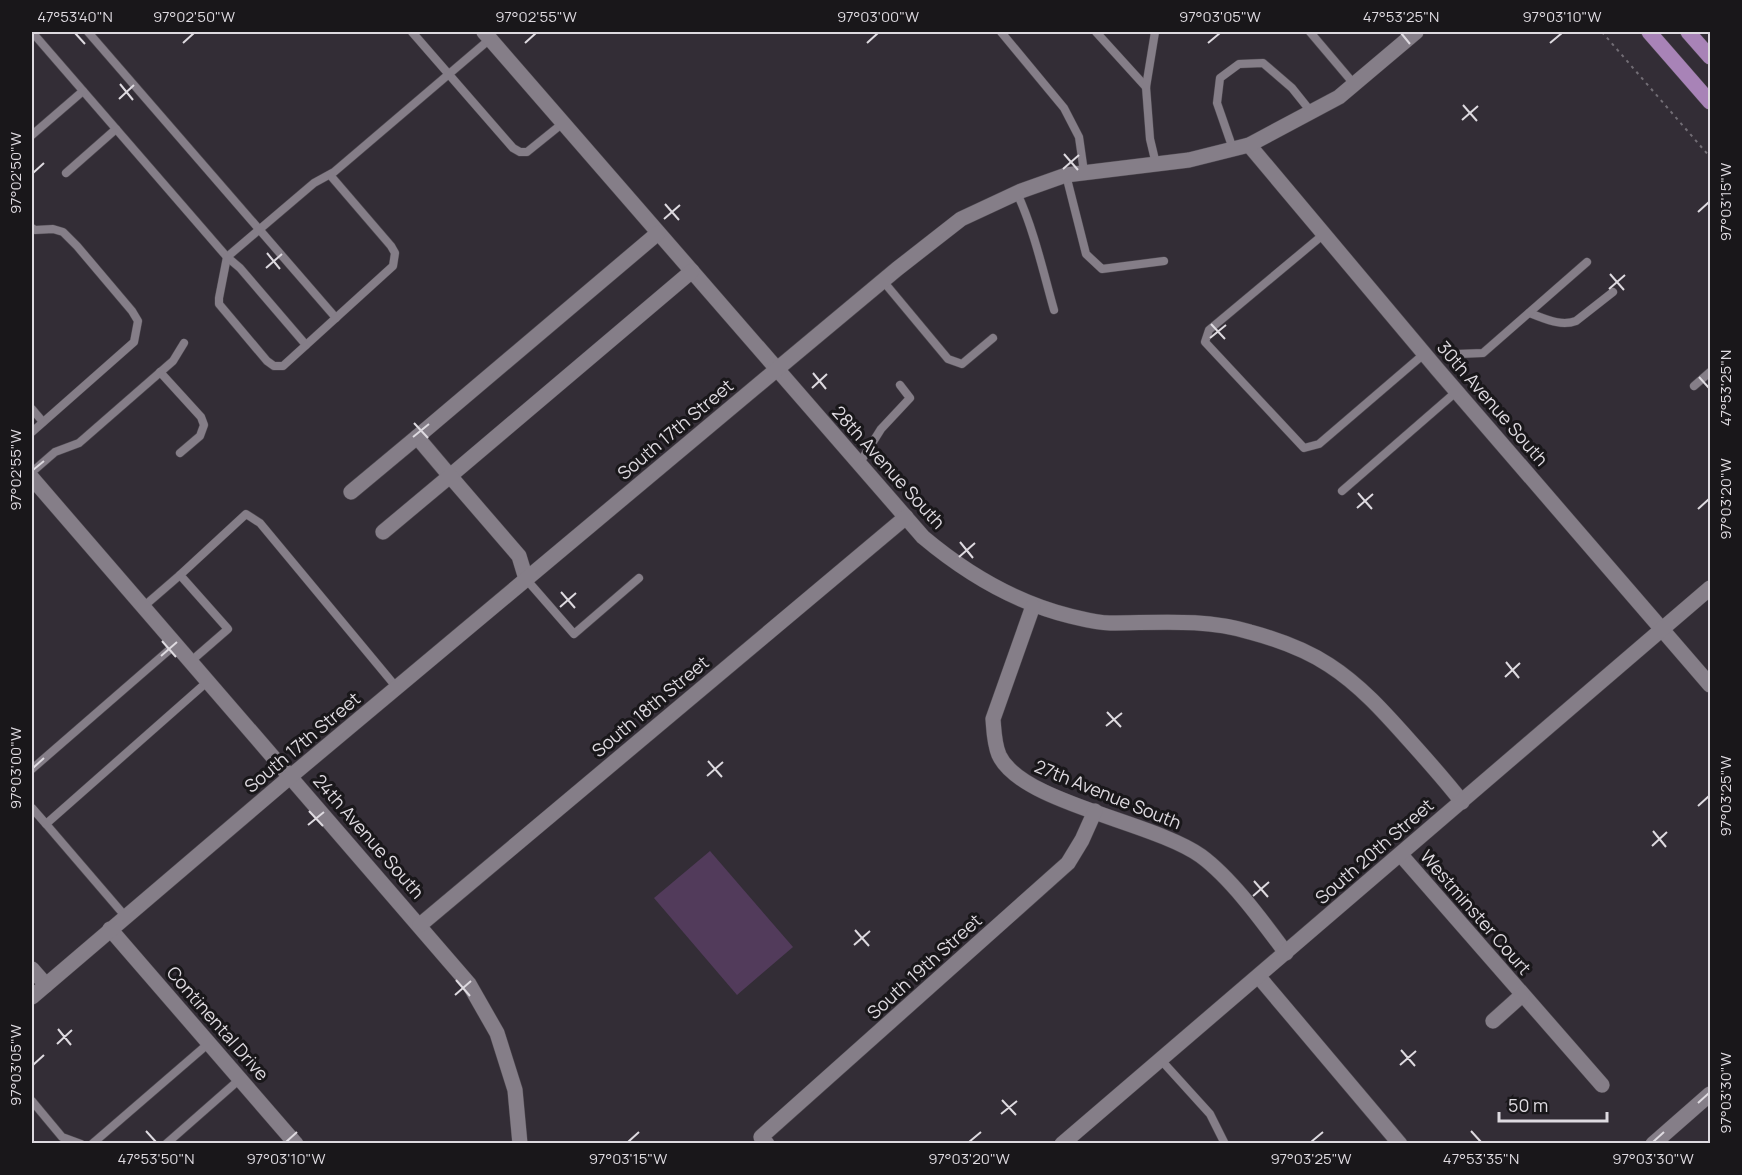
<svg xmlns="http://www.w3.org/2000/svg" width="1742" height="1175" font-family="Manrope,sans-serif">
<rect width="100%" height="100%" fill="#332d36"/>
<polygon fill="#523b5b" points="710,851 793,947 737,995 654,898"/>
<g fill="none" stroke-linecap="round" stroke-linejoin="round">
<g stroke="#4e4950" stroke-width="9">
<g id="service">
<polyline points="32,32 227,257 240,268 306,345"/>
<polyline points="88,32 336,318"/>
<polyline points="412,32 513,148 520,152 527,152 563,123"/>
<polyline points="1001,32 1064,108 1079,137 1084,172"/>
<polyline points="1096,32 1146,87"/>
<polyline points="1155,32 1146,87 1150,139 1156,164"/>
<polyline points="1310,32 1354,84"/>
<polyline points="32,135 83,91"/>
<polyline points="1233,149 1217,103 1220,78 1239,64 1263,63 1292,88 1312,113"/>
<polyline points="66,173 116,129"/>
<polyline points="330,175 391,246 395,253 393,266 283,366 274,366 267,361 219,304 219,298 227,257 314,183 334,172 490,39"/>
<polyline points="1066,175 1086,254 1102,269 1164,261"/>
<path d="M1017,193C1034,230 1043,271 1054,310"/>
<polyline points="32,228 35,230 53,229 63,232 77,246 132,311 138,321 134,342 32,432"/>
<polyline points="1324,234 1209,330 1205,342 1304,448 1319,444 1424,354"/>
<polyline points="883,281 948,359 962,364 993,338"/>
<path d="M1529,313C1544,318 1560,327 1576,321L1613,292"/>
<polyline points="1457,354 1483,353 1587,262"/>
<polyline points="160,372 201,417 204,425 200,436 180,453"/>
<polyline points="1694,386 1710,372"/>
<polyline points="32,409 43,422"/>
<polyline points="859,464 881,429 910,398 900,385"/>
<polyline points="32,472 55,452 79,443 173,361 184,343"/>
<polyline points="1342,491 1456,392"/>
<polyline points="526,579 574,634 639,578"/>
<polyline points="143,607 180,575"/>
<polyline points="190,662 228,629 180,575 246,514 260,523 397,688"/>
<polyline points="32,769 176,644"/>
<polyline points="32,808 46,824"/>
<polyline points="125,916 46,824 207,682"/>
<polyline points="1161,1060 1210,1114 1225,1144"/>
<polyline points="32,1101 62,1137 81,1144"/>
<polyline points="92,1144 209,1043"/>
<polyline points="166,1144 240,1079"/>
</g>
</g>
<g stroke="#4e4950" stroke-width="16">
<g id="minor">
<path d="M484,32L923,537C967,574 1014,602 1070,616C1083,619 1096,623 1110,623C1157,623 1203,618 1250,632C1276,639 1306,650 1329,665C1360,685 1384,712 1409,740C1427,760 1445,780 1462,802"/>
<polyline points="1249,145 1438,370 1710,685"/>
<polyline points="417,437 658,233"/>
<polyline points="32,478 469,984 497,1033 515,1090 520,1144"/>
<polyline points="351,492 417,437 450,476 692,271"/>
<polyline points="383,532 450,476 519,556 526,579"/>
<path d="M1033,606L993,719C994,731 994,743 999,755C1021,803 1154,822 1201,856C1232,879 1263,922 1286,953"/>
<polyline points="1401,855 1602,1085"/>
<polyline points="420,925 906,517"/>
<polyline points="110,929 296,1144"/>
<polyline points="32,969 46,985"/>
<polyline points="1259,977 1400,1144"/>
<polyline points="32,997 291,776 776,370 897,269 961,219 1021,191 1066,175 1189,160 1249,145 1339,97 1416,32"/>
<polyline points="1493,1021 1522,995"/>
<polyline points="767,1144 761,1137 1068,863 1082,840 1095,811"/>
<polyline points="1653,1144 1710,1094"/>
</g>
</g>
<g stroke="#4e4950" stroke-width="16">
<polyline id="tertiary" points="1062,1144 1710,588"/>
</g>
<g stroke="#4e4950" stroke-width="16">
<g id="primary">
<polyline points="1649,32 1710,102"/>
<polyline points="1688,32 1710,57"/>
</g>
</g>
<polyline stroke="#726d75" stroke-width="2" stroke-dasharray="3 4.5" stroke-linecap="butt" points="1602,32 1710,157"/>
<use href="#service" stroke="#857e88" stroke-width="8"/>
<use href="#minor" stroke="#857e88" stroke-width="15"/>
<use href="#tertiary" stroke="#857e88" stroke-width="15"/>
<use href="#primary" stroke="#a883b7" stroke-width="15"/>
</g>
<path fill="none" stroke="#dedae0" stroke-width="2" d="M75,33L85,44M1401,33L1410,44M183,43L194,33M525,43L536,33M867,43L878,33M1208,43L1220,33M1550,43L1562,33M120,84L133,100M119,99L134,85M1463,105L1477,121M1462,120L1478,106M1064,154L1078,170M1063,169L1079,155M33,173L44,163M665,204L679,220M1698,212L1709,202M664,219L680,205M267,253L280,269M266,268L282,254M1610,274L1624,290M1609,289L1625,275M1211,324L1225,339M1210,338L1226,325M813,373L826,389M1699,377L1709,388M812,388L827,374M414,423L428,438M413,437L429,424M33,470L44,461M1358,493L1372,509M1357,508L1373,494M1698,509L1709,499M960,542L973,558M959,557L975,543M561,592L575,608M560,607L576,593M162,641L176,657M161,656L177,642M1506,662L1519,678M1505,677L1520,663M1107,712L1121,727M1106,726L1122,713M708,761L722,777M33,768L44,758M707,776L723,762M1698,806L1709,796M309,811L323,826M308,825L324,812M1653,831L1666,847M1652,846L1667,832M1254,881L1268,897M1253,896L1269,882M855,930L869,946M854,945L870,931M456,980L470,996M455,995L471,981M58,1029L71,1045M57,1044L72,1030M1401,1050L1415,1066M33,1065L44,1055M1400,1065L1416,1051M1002,1100L1016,1115M1698,1103L1709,1093M1001,1114L1017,1101M146,1131L156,1142M1471,1131L1481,1142M286,1142L297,1132M628,1142L639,1132M969,1142L981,1132M1311,1142L1323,1132M1653,1142L1664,1132"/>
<g text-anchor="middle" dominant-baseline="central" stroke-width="6" stroke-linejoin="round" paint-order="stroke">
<g font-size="18" fill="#dedae0" stroke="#19171a">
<text transform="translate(1493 403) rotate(49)">30th Avenue South</text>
<text transform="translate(675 429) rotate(-40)">South 17th Street</text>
<text transform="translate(889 467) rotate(48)">28th Avenue South</text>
<text transform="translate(650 706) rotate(-40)">South 18th Street</text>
<text transform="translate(302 742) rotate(-40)">South 17th Street</text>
<text transform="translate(1108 794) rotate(22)">27th Avenue South</text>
<text transform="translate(369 836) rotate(49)">24th Avenue South</text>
<text transform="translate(1374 851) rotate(-41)">South 20th Street</text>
<text transform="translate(1476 912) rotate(49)">Westminster Court</text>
<text transform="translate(924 966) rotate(-42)">South 19th Street</text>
<text transform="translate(218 1023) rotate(49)">Continental Drive</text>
</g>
</g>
<rect width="1742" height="1175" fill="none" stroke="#19171a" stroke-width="66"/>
<path d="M1499 1112v9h108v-9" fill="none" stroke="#dedae0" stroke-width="3"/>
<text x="1508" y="1112" font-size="18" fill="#dedae0" stroke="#19171a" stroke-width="4.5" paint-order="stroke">50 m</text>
<rect x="33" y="33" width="1676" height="1109" fill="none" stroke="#dedae0" stroke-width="2"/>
<g font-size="15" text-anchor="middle" fill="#dedae0">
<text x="75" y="22">47°53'40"N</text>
<text x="194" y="22">97°02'50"W</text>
<text x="536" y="22">97°02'55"W</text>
<text x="878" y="22">97°03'00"W</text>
<text x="1220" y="22">97°03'05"W</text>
<text x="1401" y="22">47°53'25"N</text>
<text x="1562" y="22">97°03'10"W</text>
<text transform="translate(16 173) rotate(-90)" y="5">97°02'50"W</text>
<text transform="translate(1726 202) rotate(-90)" y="5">97°03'15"W</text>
<text transform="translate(1726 388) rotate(-90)" y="5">47°53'25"N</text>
<text transform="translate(16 470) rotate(-90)" y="5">97°02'55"W</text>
<text transform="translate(1726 499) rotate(-90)" y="5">97°03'20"W</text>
<text transform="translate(16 768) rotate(-90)" y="5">97°03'00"W</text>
<text transform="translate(1726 796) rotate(-90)" y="5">97°03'25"W</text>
<text transform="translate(16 1065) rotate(-90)" y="5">97°03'05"W</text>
<text transform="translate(1726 1093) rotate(-90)" y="5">97°03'30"W</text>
<text x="156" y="1164">47°53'50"N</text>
<text x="286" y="1164">97°03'10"W</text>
<text x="628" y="1164">97°03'15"W</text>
<text x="969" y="1164">97°03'20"W</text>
<text x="1311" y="1164">97°03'25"W</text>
<text x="1481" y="1164">47°53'35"N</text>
<text x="1653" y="1164">97°03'30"W</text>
</g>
</svg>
